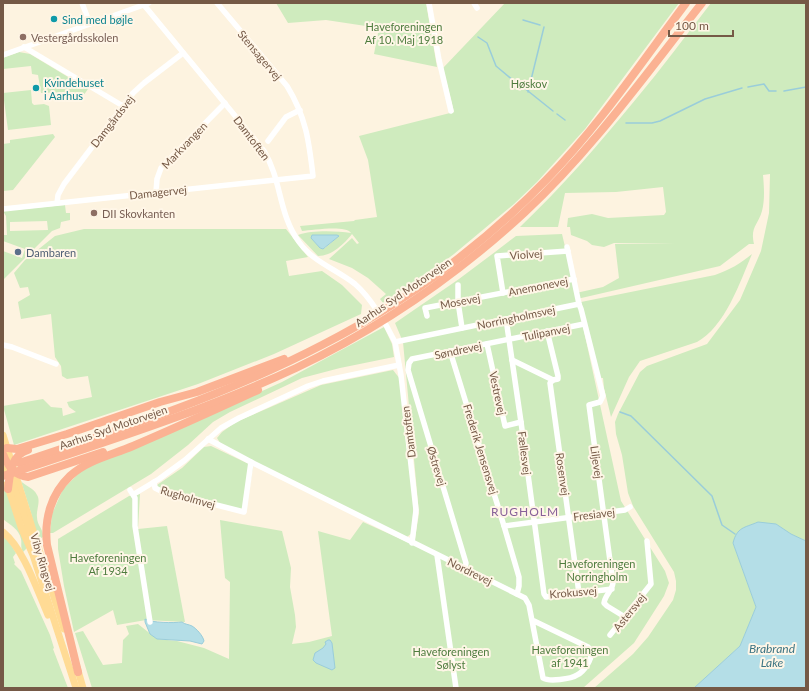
<svg xmlns="http://www.w3.org/2000/svg" width="809" height="691" font-family="Lato,sans-serif">
<rect width="100%" height="100%" fill="#fdf3e0"/>
<g fill="#cfebbe" fill-rule="evenodd">
<polygon points="276,3 426,3 437,67 374,54 379,28 326,20 288,23"/>
<path d="M505,3H679L585,129L537,182L514,204L454,254L430,272L383,303L380,299L386,294L368,278L352,268L329,259L352,238L357,244L359,243L352,234C344,244 332,256 318,256L298,235C312,230 336,231 351,233C346,225 313,230 302,231L300,226L354,221L355,220L377,217L368,160L359,136L454,112L443,68ZM312,235H333L339,236L325,248L321,249L311,238Z"/>
<path d="M711,3H806V541L791,534L776,524L733,543L756,607L740,646L694,688H594L633,654L648,637L673,600L676,590V581L674,572L633,506L628,493L622,455L616,434L615,422L618,414L640,372L647,366L707,344L740,300L761,251L769,213L770,174L763,175C764,186 765,200 762,211C758,225 750,227 754,244H749L720,266L577,299L621,501L665,571L669,583L664,596L634,643L583,688H92L75,633L83,631L103,665L122,663L123,640L129,634L126,626L138,624L157,639L177,641L204,648L229,659L230,582L225,578L220,520L282,531L291,568L290,587L295,615L296,627L292,644L309,642L332,636L318,531L350,540L363,522L414,545L419,513L403,342L395,323L459,279L495,252L516,236L562,234L576,293L603,287L619,278L615,244H675L614,243L604,247L592,245L587,241L571,235L570,227H567L568,218L592,214L608,218L664,215L666,212L663,187L616,192L565,193L558,227H520C562,187 599,144 636,99C662,68 686,35 711,3Z"/>
<polygon points="19,52 30,54 88,89 81,99 74,100 73,92 41,93 38,75 32,74 31,66 3,69 3,58"/>
<polygon points="31,90 32,103 34,105 44,104 49,106 51,125 8,130 3,93"/>
<polygon points="53,134 55,137 13,190 3,191 3,144 10,143 10,140"/>
<path d="M65,205L66,213H70V220L61,222L60,228L52,231L3,280L4,276L3,251L22,258L25,249L3,241V235H7L6,216L3,211ZM47,221L48,230L10,231V222Z"/>
<polygon points="84,229 286,229 308,257 286,261 289,276 322,271 342,285 362,305 361,314 274,354 198,384 14,445 3,406 43,399 51,407 62,408 63,416 76,412 69,407 67,402 92,397 88,376 67,379 62,376 61,366 55,357 51,314 21,319 18,302 30,295 28,287 20,288 14,273 25,260 55,236"/>
<path d="M752,254C740,282 725,327 697,342L640,361L629,377L611,417L604,388L603,378H600L581,302L715,275C729,270 740,264 752,254Z"/>
<polygon points="384,327 392,344 394,357 340,368 302,378 230,412 213,422 188,445 151,474 53,533 50,533 52,514 63,489 84,468 181,428 282,382"/>
<polygon points="393,370 400,379 414,494 412,533 407,537 222,446 217,438 222,432 236,422 321,385"/>
<polygon points="211,446 253,466 246,511 160,489 157,485 182,468 204,447"/>
<path d="M21,481C25,486 34,488 37,495C41,501 36,510 37,517C37,526 43,527 43,537L38,540L31,513Z"/>
<path d="M3,483L27,548L23,552C20,547 22,543 21,539C19,529 10,525 3,519Z"/>
<polygon points="140,494 138,529 167,526 185,622 146,620 117,625 113,610 74,632 64,586 58,549 58,539 129,496"/>
<polygon points="3,535 8,540 16,553 13,557 15,563 14,564 21,571 26,582 50,635 54,648 53,649 68,688 3,688"/>
</g>
<g fill="#b4dee7" stroke="#9acdda">
<polygon points="312,235 337,235 339,236 323,249 320,248 311,238"/>
<path d="M758,522L776,524L791,534L806,541V688H694L740,646L756,607L733,543C737,527 744,528 758,522Z"/>
<path d="M145,619C152,623 174,623 182,622C186,625 188,624 192,626C197,629 203,636 204,641L202,644L190,641L157,639L150,634L145,622Z"/>
<polygon points="328,640 330,640 332,643 335,668 332,670 316,663 313,660 315,653 323,648 326,644 325,642"/>
</g>
<g fill="none" stroke-linecap="round" stroke-linejoin="round">
<g stroke="#9acdda" stroke-width="1.5">
<polyline points="523,20 540,25"/>
<polyline points="478,37 487,43 496,66 514,81"/>
<polyline points="518,83 553,111"/>
<polyline points="748,87 764,84 769,91 776,91"/>
<polyline points="784,91 806,87"/>
<polyline points="528,92 544,27"/>
<polyline points="557,114 565,120"/>
<polyline points="626,123 652,123 660,121 705,99 742,88"/>
<polyline points="620,412 631,416 712,496 722,525 735,534"/>
</g>
<g stroke="#fff" stroke-width="5.5">
<polyline points="82,3 90,24"/>
<polyline points="429,3 439,60 451,111"/>
<polyline points="474,3 477,8"/>
<path d="M144,5L264,151C282,181 278,213 299,242C313,262 336,269 355,284C363,291 370,300 376,309"/>
<polyline points="24,47 123,106"/>
<polyline points="3,55 149,3"/>
<polyline points="268,141 286,117 300,110"/>
<polyline points="156,192 157,179 161,168 225,103"/>
<polyline points="57,203 58,195 64,184 133,93 144,83 183,53"/>
<path d="M3,209L313,176C309,141 306,117 287,86L217,3"/>
<path d="M567,247L579,304L581,309L603,396L600,402L589,405L613,583C612,591 605,595 604,603L607,606L625,617"/>
<polyline points="458,285 458,302 462,328"/>
<polyline points="503,293 497,256 568,251"/>
<polyline points="427,316 425,308 574,279"/>
<polyline points="506,319 521,422 544,594 546,597 612,589"/>
<polyline points="386,325 395,342 401,375 416,510 412,543"/>
<polyline points="395,342 579,304"/>
<polyline points="487,344 505,426 521,422"/>
<polyline points="3,345 12,347 56,364"/>
<polyline points="450,351 504,526 519,577 519,586 517,594"/>
<polyline points="512,360 553,380 558,379 558,376 547,331"/>
<polyline points="553,380 550,383 579,593"/>
<path d="M208,439L251,462L525,598L529,605L543,678C549,682 571,679 577,675C584,672 593,658 591,651L588,647L532,620"/>
<polyline points="154,482 155,488 161,491 244,512 251,462"/>
<polyline points="130,490 135,498 135,526 150,622"/>
<polyline points="134,494 159,479 185,460 221,428 239,418 308,386 323,381 399,365"/>
<polyline points="504,526 625,510 630,507"/>
<polyline points="437,555 456,688"/>
<polyline points="465,569 466,563 408,370 409,363 412,359 584,324"/>
<polyline points="610,635 651,584 647,541"/>
</g>
<g stroke="#ffdb95" stroke-width="7">
<polyline points="3,435 64,629"/>
<polyline points="3,469 8,474 12,482 30,533"/>
<polyline points="7,484 21,527 33,555 76,688"/>
<path d="M3,532C24,549 37,590 48,615"/>
<polyline points="77,667 83,688"/>
</g>
<g stroke="#fbb293" stroke-width="8">
<polyline points="7,448 17,449 67,434 160,402 197,392 284,359"/>
<path d="M3,454C7,465 15,476 28,477L103,452"/>
<path d="M19,463C122,429 226,395 322,345C406,302 481,247 546,180C599,126 641,63 686,3"/>
<path d="M3,476C102,443 202,412 296,368C380,328 457,275 525,212C592,150 645,75 702,3"/>
<path d="M8,489C10,473 11,455 28,450"/>
<path d="M78,672L47,545C44,519 51,494 70,476C87,460 112,455 133,446C175,428 217,409 258,390"/>
</g>
</g>
<g fill="#0f9aa8" stroke="#fff6e7" stroke-width="1.5">
<circle cx="54" cy="19" r="4"/>
<circle cx="36" cy="88" r="4"/>
</g>
<g fill="#8d6e63" stroke="#fff6e7" stroke-width="1.5">
<circle cx="23" cy="37" r="4"/>
<circle cx="94" cy="213" r="4"/>
</g>
<circle fill="#5c6f8a" stroke="#fff6e7" stroke-width="1.5" cx="18" cy="252" r="4"/>
<g text-anchor="middle" dominant-baseline="central" stroke-width="4" stroke-linejoin="round" paint-order="stroke">
<g font-size="11" fill="#0d838f" stroke="#fff6e7" text-anchor="start">
<text x="62" y="19">Sind med bøjle</text>
<text x="44" y="82">Kvindehuset<tspan x="44" dy="13">i Aarhus</tspan></text>
</g>
<g font-size="11" fill="#4e7c3e" stroke="#fff6e7">
<text x="404" y="26">Haveforeningen<tspan x="404" dy="13">Af 10. Maj 1918</tspan></text>
<text x="529" y="83">Høskov</text>
<text x="108" y="557">Haveforeningen<tspan x="108" dy="13">Af 1934</tspan></text>
<text x="597" y="563">Haveforeningen<tspan x="597" dy="13">Norringholm</tspan></text>
<text x="570" y="649">Haveforeningen<tspan x="570" dy="13">af 1941</tspan></text>
<text x="451" y="651">Haveforeningen<tspan x="451" dy="13">Sølyst</tspan></text>
</g>
<g font-size="11" fill="#785e54" stroke="#fff6e7" text-anchor="start">
<text x="31" y="37">Vestergårdsskolen</text>
<text x="102" y="213">DII Skovkanten</text>
</g>
<g font-size="11" fill="#755946" stroke="#fff6e7">
<text transform="translate(260 55) rotate(50)">Stensagervej</text>
<text transform="translate(112 121) rotate(-52)">Damgårdsvej</text>
<text transform="translate(252 138) rotate(53)">Damtoften</text>
<text transform="translate(184 145) rotate(-46)">Markvangen</text>
<text transform="translate(158 192) rotate(-6)">Damagervej</text>
<text transform="translate(526 254) rotate(-4)">Violvej</text>
<text transform="translate(538 286) rotate(-11)">Anemonevej</text>
<text transform="translate(403 292) rotate(-34)">Aarhus Syd Motorvejen</text>
<text transform="translate(460 301) rotate(-11)">Mosevej</text>
<text transform="translate(516 317) rotate(-12)">Norringholmsvej</text>
<text transform="translate(546 332) rotate(-11)">Tulipanvej</text>
<text transform="translate(458 350) rotate(-12)">Søndrevej</text>
<text transform="translate(498 393) rotate(78)">Vestrevej</text>
<text transform="translate(113 427) rotate(-19)">Aarhus Syd Motorvejen</text>
<text transform="translate(408 432) rotate(-97)">Damtoften</text>
<text transform="translate(481 449) rotate(73)">Frederik Jensensvej</text>
<text transform="translate(525 453) rotate(83)">Fællesvej</text>
<text transform="translate(597 462) rotate(82)">Liljevej</text>
<text transform="translate(437 466) rotate(73)">Østrevej</text>
<text transform="translate(563 474) rotate(82)">Rosenvej</text>
<text transform="translate(188 497) rotate(16)">Rugholmvej</text>
<text transform="translate(594 514) rotate(-7)">Fresiavej</text>
<text transform="translate(43 562) rotate(73)">Viby Ringvej</text>
<text transform="translate(470 571) rotate(26)">Nordrevej</text>
<text transform="translate(573 592) rotate(-5)">Krokusvej</text>
<text transform="translate(629 612) rotate(-51)">Astersvej</text>
</g>
<g font-size="11" fill="#4e5e75" stroke="#fff6e7" text-anchor="start">
<text x="26" y="252">Dambaren</text>
</g>
<g font-size="12" letter-spacing="1" fill="#886199" stroke="#fff6e7">
<text x="525" y="511">RUGHOLM</text>
</g>
<g font-size="12" font-style="italic" fill="#3c7483" stroke="#fff6e7">
<text x="772" y="648">Brabrand<tspan x="772" dy="14">Lake</tspan></text>
</g>
</g>
<rect width="809" height="691" fill="none" stroke="#755946" stroke-width="8"/>
<path d="M669 30v6h64v-6" fill="none" stroke="#755946" stroke-width="2"/>
<text x="675" y="30" font-size="12" fill="#755946" stroke="#fff6e7" stroke-width="3" paint-order="stroke">100 m</text>
</svg>
